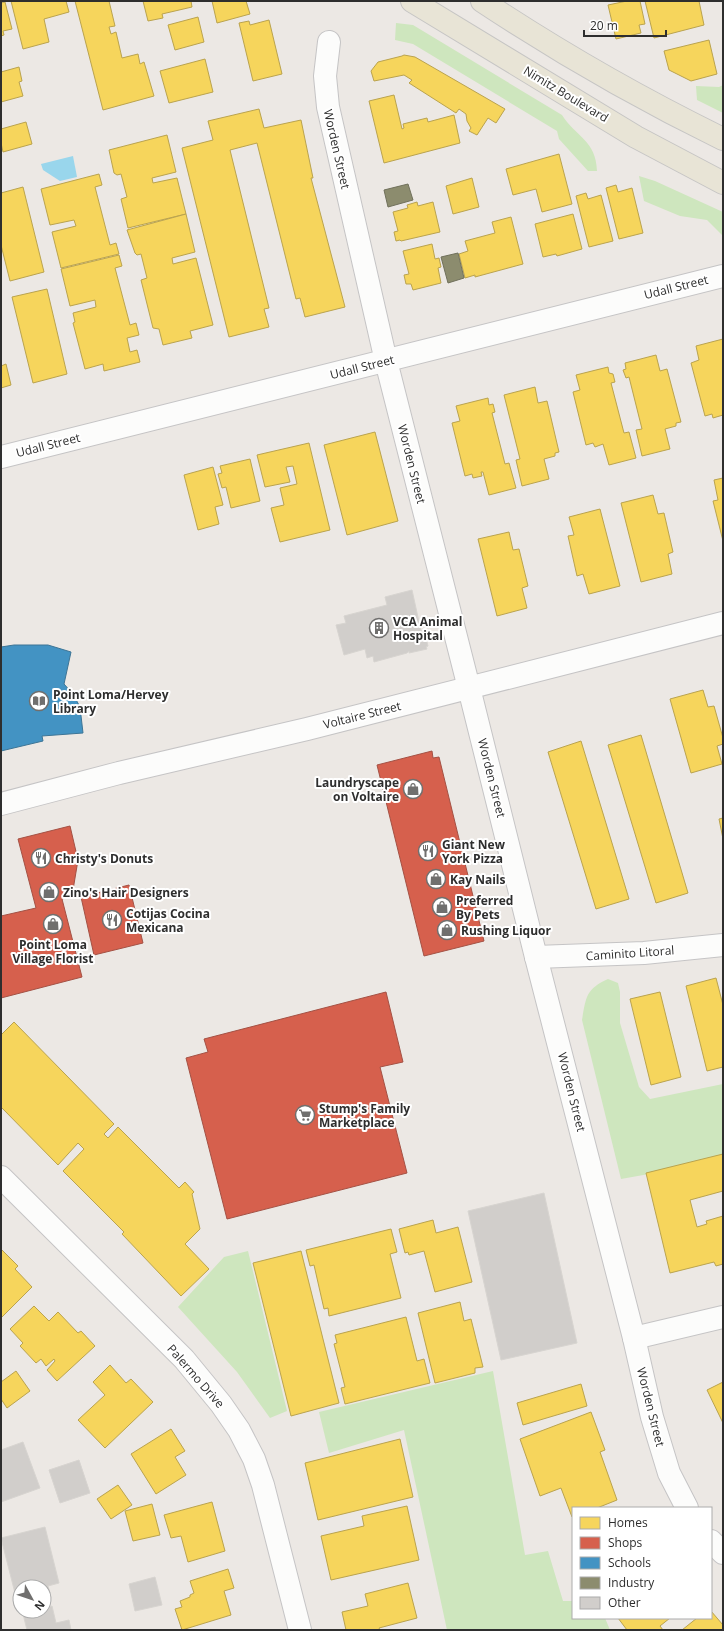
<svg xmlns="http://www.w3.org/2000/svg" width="724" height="1631" font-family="'Open Sans',sans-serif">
<rect width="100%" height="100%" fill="#ece8e4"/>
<g fill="#cee6be">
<path d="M396,23L413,25L562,115C576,137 596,140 597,171H588L559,139L557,131L413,44L395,40Z"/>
<polygon points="723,85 723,113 697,100 696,86 719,87"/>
<polygon points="639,176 655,181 723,212 723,236 707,220 680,216 644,201"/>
<path d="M608,979L618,983L620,992V1023L639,1087L650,1099L723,1084V1155L649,1174L621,1179L582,1020C586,997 586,989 608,979Z"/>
<polygon points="248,1251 287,1411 270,1418 237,1372 178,1307 224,1257"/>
<polygon points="493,1371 525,1555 548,1551 563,1601 573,1601 573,1618 605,1618 610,1630 447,1630 404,1430 329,1453 319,1412"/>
</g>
<polygon fill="#99d6ec" points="73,156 77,177 60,181 43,170 41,164"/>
<g fill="#f6d55c" stroke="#baa34e">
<polygon points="11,1 66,1 69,12 44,19 49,42 23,49"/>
<polygon points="75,1 109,1 115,26 109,27 111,34 116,32 122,58 138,54 140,64 144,62 154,96 103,110"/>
<polygon points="143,1 191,1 192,7 162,14 163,18 148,21"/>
<polygon points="212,1 246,1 250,14 217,23"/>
<polygon points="627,1 640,1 645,24 639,25 641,33 616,39 608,5"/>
<polygon points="645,1 699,1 704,25 654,38"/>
<polygon points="5,2 12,29 3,31 4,35 1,36 1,3"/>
<polygon points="198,17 204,42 175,50 168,25"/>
<polygon points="269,20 282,74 253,81 239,23 249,21 250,25"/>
<polygon points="709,40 717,74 691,81 669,70 664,51"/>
<polygon points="404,55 415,57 505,109 496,123 488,118 477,135 469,131 471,128 467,121 466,114 459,109 456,113 409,83 412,80 404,75 374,81 371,71 378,62 402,56"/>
<polygon points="205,59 213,92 169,103 160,71"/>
<polygon points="19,67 22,81 19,82 23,96 1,102 1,72"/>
<polygon points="394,95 402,129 404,128 403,124 427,118 428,122 454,115 460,143 384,163 369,101"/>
<polygon points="259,109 264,128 301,120 313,178 311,178 345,307 305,317 300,298 296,299 257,143 230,150 269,308 264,309 269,327 229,337 182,148 213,140 208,121"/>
<polygon points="26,122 32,144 3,152 1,143 1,129"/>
<polygon points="167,135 176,172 152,178 153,183 177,178 186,214 128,228 121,199 127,197 121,174 117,175 114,173 109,150"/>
<polygon points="559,154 572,204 542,212 536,189 513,195 506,169"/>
<polygon points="99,174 102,185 95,187 110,245 116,243 119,254 61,268 52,232 76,226 74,220 50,225 41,189"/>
<polygon points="472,178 479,207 453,214 446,186"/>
<polygon points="616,185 618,192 632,188 643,233 619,239 606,188"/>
<polygon points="23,187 44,272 10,281 1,245 1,193"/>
<polygon points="586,193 588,199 601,195 613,241 589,247 576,196"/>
<polygon points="417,202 418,206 433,202 440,232 401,241 400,240 396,241 394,232 398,231 393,212 408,208 407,205"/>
<polygon points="186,214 195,252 172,258 173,264 196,258 213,325 190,331 192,338 163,345 159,329 153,328 141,280 147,278 141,254 137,255 135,253 127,230"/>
<polygon points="573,214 582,249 557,256 556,254 543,257 535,224"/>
<polygon points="511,217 523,264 475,277 475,275 465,278 459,254 468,251 465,241 495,233 492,222"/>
<polygon points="432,244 435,259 439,258 441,267 438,268 441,283 413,290 411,284 406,284 404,275 409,274 403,251"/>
<polygon points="119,255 122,266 115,268 130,325 136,323 139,335 127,338 130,352 137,350 140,362 104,371 103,364 85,369 73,323 75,322 73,313 96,307 95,300 70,306 61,269"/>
<polygon points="47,289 67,374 33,383 12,297"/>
<polygon points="723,339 723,415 713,418 712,414 705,416 691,363 699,360 696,346"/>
<polygon points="656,355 660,371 667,369 681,422 676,423 676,426 665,429 670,449 642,456 636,430 642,429 629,377 626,378 623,370 626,369 625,363"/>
<polygon points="6,364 11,385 1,388 1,366"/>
<polygon points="608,367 609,373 613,374 615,382 611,383 624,433 629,432 636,458 609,465 603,444 595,447 593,443 586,445 573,392 580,390 576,375"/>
<polygon points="535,387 538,403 547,401 559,452 555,453 555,456 544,459 549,479 522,486 516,460 520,459 504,395"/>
<polygon points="488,398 489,405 493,404 495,412 492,413 505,464 509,463 516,488 489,495 483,472 481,472 482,476 473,478 472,474 465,476 452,423 460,421 456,406"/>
<polygon points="375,432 398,521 347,535 324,445"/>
<polygon points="309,443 330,530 280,542 271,508 284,505 280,488 297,484 293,466 286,467 290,482 265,487 257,455"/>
<polygon points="250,459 260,501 231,508 226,487 222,488 218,474 222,473 220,466"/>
<polygon points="213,467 223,505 215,507 219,524 198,530 184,475"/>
<polygon points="723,478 723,541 713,501 718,500 714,480"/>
<polygon points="653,495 658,514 664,513 673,552 668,554 672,574 641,582 621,503"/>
<polygon points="600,509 620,586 589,594 583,574 577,576 568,536 574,535 569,517"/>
<polygon points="509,532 513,550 519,549 528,586 522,588 527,608 497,616 478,539"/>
<polygon points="703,690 708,707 714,706 723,738 723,744 717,746 722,764 691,773 670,699"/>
<polygon points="641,735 688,893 656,903 608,745"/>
<polygon points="581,741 629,899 596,909 548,752"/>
<polygon points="723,818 723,839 719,819"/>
<polygon points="716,978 723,1005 723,1067 707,1071 686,986"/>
<polygon points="660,992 681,1077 651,1085 630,999"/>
<polygon points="14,1022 114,1124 104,1134 108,1138 118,1127 179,1188 185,1182 194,1192 192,1194 200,1229 185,1244 209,1269 181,1296 122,1234 124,1232 63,1171 84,1149 78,1143 58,1165 1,1107 1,1035"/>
<polygon points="723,1154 723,1191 690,1200 697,1227 707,1224 706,1221 723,1216 723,1264 716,1266 714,1262 670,1273 646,1173"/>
<polygon points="433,1220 436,1233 458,1227 472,1282 435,1292 424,1251 409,1255 408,1252 405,1253 399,1229"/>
<polygon points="391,1229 397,1252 390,1254 401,1298 329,1316 328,1308 324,1309 314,1265 310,1266 306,1250"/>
<polygon points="1,1249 18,1266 15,1269 32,1287 1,1318"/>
<polygon points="301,1251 339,1403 291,1416 253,1263"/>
<polygon points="460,1302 464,1321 471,1319 483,1367 475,1368 475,1373 435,1383 418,1313"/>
<polygon points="34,1306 49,1321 58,1312 78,1333 81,1331 95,1346 57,1381 47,1370 55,1361 54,1359 46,1366 41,1359 36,1363 20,1346 23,1343 10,1329"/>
<polygon points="406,1317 417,1361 424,1359 430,1383 345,1404 341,1388 345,1387 334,1344 337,1343 335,1335"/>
<polygon points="110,1365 126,1383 131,1379 153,1402 105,1448 78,1420 105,1395 93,1382"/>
<polygon points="16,1371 30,1391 7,1408 1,1399 1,1382"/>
<polygon points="723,1382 723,1423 707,1390"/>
<polygon points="581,1384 587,1406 523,1425 517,1403"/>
<polygon points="591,1412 605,1450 600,1452 617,1500 597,1508 573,1508 573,1517 572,1517 561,1488 540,1496 520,1439"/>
<polygon points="171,1429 185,1451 175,1457 186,1475 156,1494 131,1454"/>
<polygon points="400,1439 413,1497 318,1520 305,1463"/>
<polygon points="118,1485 132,1505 111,1519 97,1499"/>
<polygon points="212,1502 225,1551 188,1562 181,1536 171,1538 164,1515"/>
<polygon points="152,1504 160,1535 133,1541 125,1511"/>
<polygon points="407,1506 419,1560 331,1580 321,1536 364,1526 362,1516"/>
<polygon points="228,1569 234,1588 224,1591 231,1615 182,1630 175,1609 182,1607 180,1601 190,1597 190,1595 194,1593 190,1581"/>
<polygon points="408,1583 417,1618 379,1628 380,1630 346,1630 342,1612 368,1606 365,1594"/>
<polygon points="711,1611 723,1625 723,1630 682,1630 697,1618 711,1618"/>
<polygon points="618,1618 670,1618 660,1626 663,1630 627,1630"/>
</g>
<g fill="#d6604d" stroke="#a45144">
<polygon points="432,751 433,758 439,757 484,941 424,956 377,765"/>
<polygon points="70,826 78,860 72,896 62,899 82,977 1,998 1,916 36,908 18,839"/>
<polygon points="129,885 143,943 94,955 81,897"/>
<polygon points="386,992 403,1062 380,1067 407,1173 227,1219 186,1058 208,1052 204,1039"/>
</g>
<polygon fill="#4393c3" stroke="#3d7596" points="14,645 48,645 71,652 64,684 73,694 80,707 83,733 42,736 43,741 1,751 1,647"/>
<g fill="#8c8c6e" stroke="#70705b">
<polygon points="408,184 413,200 388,207 384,190"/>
<polygon points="458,253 464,278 448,283 441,257"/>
</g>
<g fill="#d1cecb" stroke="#d7d4d0">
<polygon points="412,590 421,631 424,630 428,646 426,647 427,649 409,653 409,651 407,653 374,662 373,656 367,658 365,649 344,655 336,625 346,623 344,616 387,605 385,597"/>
<polygon points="544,1193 577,1343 501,1360 468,1211"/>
<polygon points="23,1442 40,1488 1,1502 1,1450"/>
<polygon points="79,1460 90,1493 60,1503 49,1470"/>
<polygon points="45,1527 59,1583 48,1586 50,1593 44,1594 44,1587 20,1587 20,1600 17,1601 1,1538"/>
<polygon points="155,1577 162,1605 135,1611 129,1584"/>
<polygon points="52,1606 56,1623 69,1620 71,1630 27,1630 23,1614 34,1611 44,1611 44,1608"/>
</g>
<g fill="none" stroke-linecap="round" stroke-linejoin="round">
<g stroke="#c5c4c5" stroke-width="24">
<g id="street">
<polyline points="329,42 325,76 328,107 386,361 469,688"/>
<polyline points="1,457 723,276"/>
<polyline points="536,957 644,953 723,945"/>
<polyline points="1,1177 184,1359 221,1404 239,1430 254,1459 263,1485 300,1630"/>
<polyline points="634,1338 723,1317"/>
</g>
</g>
<g stroke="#c5c4c5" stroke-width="24">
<g id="secondary">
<polyline points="469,688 536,957 634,1338 652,1417 669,1473 687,1508"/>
<polyline points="1,804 119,773 307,729 723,623"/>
<polyline points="711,1541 723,1553"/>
</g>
</g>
<g stroke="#c6c5c4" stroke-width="24">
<g id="primary">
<polyline points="412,1 636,137 723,183"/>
<path d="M482,1C559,52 639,98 723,139"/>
</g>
</g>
<use href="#street" stroke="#fcfcfb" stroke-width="22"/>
<use href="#secondary" stroke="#fcfcfb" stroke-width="22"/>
<use href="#primary" stroke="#e8e4d6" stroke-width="22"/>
</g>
<defs>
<g id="building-ring" transform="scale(1)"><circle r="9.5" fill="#fff" stroke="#706f6e" stroke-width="1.5"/><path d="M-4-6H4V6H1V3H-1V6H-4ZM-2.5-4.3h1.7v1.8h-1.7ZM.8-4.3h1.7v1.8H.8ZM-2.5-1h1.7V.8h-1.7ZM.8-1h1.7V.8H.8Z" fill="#706f6e"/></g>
<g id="library-ring" transform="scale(1)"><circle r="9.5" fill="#fff" stroke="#706f6e" stroke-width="1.5"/><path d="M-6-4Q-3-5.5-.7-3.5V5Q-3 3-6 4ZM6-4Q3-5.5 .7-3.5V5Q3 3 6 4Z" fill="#706f6e"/></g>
<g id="shop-ring" transform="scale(1)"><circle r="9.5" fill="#fff" stroke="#706f6e" stroke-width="1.5"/><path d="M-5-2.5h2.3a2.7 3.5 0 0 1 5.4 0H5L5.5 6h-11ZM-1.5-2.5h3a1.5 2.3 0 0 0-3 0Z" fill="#706f6e"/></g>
<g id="restaurant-ring" transform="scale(1)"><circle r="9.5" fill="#fff" stroke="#706f6e" stroke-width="1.5"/><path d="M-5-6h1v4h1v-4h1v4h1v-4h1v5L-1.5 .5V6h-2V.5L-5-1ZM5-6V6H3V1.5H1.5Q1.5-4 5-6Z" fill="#706f6e"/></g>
<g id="supermarket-ring" transform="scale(1)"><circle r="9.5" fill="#fff" stroke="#706f6e" stroke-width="1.5"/><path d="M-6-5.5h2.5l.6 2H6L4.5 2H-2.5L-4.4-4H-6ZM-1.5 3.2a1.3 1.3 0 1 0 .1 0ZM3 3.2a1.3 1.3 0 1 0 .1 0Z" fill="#706f6e"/></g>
</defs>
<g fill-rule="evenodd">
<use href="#building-ring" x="379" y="628"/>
<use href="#library-ring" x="39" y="701"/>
<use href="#shop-ring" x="413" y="789"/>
<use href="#restaurant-ring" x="428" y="851"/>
<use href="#restaurant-ring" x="41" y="858"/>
<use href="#shop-ring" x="436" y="879"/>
<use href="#shop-ring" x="49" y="892"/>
<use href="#shop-ring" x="442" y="907"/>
<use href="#restaurant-ring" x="112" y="920"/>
<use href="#shop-ring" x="53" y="924"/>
<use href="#shop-ring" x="447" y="930"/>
<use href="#supermarket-ring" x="305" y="1115"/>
</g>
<g text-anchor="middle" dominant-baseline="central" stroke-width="4" stroke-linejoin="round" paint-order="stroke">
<g font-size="12" fill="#2e2e2e" stroke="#fff">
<text transform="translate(566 94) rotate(31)">Nimitz Boulevard</text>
<text transform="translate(337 149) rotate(77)">Worden Street</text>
<text transform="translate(676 287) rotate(-14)">Udall Street</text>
<text transform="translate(362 367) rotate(-14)">Udall Street</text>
<text transform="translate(48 445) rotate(-14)">Udall Street</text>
<text transform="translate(412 464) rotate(76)">Worden Street</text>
<text transform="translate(362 715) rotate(-14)">Voltaire Street</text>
<text transform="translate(492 778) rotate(76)">Worden Street</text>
<text transform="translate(630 953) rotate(-4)">Caminito Litoral</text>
<text transform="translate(572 1092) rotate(76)">Worden Street</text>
<text transform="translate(196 1376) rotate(49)">Palermo Drive</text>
<text transform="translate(651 1407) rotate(76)">Worden Street</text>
</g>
<g font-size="12" font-weight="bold" fill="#2e2e2e" stroke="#fff" text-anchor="start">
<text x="393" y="621">VCA Animal<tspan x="393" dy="14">Hospital</tspan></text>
<text x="53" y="694">Point Loma/Hervey<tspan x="53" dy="14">Library</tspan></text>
<text x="399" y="782" text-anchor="end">Laundryscape<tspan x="399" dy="14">on Voltaire</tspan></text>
<text x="442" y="844">Giant New<tspan x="442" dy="14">York Pizza</tspan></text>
<text x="55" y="858">Christy's Donuts</text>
<text x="450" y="879">Kay Nails</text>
<text x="63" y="892">Zino's Hair Designers</text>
<text x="456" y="900">Preferred<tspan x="456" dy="14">By Pets</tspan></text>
<text x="126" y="913">Cotijas Cocina<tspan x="126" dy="14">Mexicana</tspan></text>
<text x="461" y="930">Rushing Liquor</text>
<text x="53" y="944" text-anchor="middle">Point Loma<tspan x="53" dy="14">Village Florist</tspan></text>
<text x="319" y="1108">Stump's Family<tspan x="319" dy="14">Marketplace</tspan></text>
</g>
</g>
<rect width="724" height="1631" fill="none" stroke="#2e2e2e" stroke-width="4"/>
<rect x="572" y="1507" width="140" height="112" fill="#ffffff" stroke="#ababab"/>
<rect x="580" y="1517" width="20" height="12" fill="#f6d55c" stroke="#ababab"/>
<text x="608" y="1527" font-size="12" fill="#2e2e2e">Homes</text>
<rect x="580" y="1537" width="20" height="12" fill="#d6604d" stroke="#ababab"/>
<text x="608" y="1547" font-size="12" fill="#2e2e2e">Shops</text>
<rect x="580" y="1557" width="20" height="12" fill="#4393c3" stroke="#ababab"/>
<text x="608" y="1567" font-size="12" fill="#2e2e2e">Schools</text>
<rect x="580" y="1577" width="20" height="12" fill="#8c8c6e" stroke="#ababab"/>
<text x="608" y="1587" font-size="12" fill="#2e2e2e">Industry</text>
<rect x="580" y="1597" width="20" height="12" fill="#d1cecb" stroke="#ababab"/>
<text x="608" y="1607" font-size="12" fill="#2e2e2e">Other</text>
<g transform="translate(32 1599) rotate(130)"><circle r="19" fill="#ffffff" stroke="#ababab"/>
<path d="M0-3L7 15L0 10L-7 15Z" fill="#706f6e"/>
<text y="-6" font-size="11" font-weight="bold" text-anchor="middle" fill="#2e2e2e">N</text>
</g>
<path d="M584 30v6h82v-6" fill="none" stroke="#2e2e2e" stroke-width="2"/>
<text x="590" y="30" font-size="12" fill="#2e2e2e" stroke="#ffffff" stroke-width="3" paint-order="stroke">20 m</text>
</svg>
